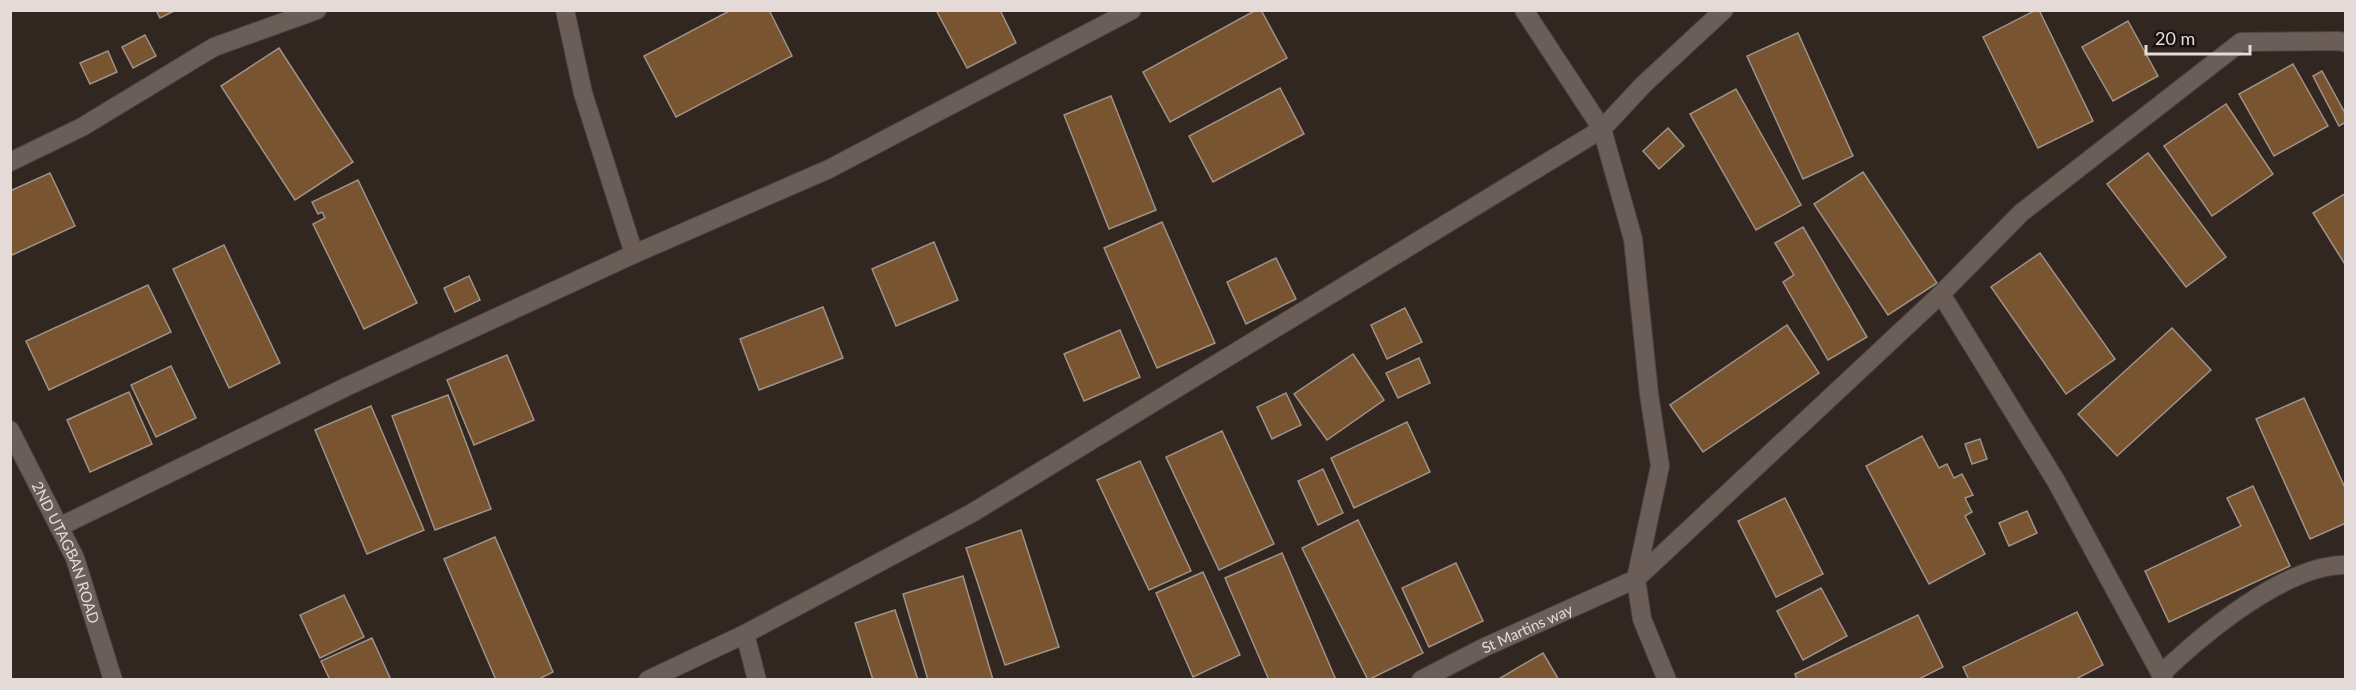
<svg xmlns="http://www.w3.org/2000/svg" width="2356" height="690" font-family="Lato,sans-serif">
<rect width="100%" height="100%" fill="#322621"/>
<g fill="#785431" stroke="#9f9389" stroke-width="1.5">
<polygon points="156,10 176,10 160,18"/>
<polygon points="731,10 769,10 792,56 676,117 644,56"/>
<polygon points="936,10 1000,10 1016,43 967,68"/>
<polygon points="1256,10 1261,10 1287,58 1170,122 1143,72"/>
<polygon points="2036,10 2039,10 2093,121 2038,148 1983,37"/>
<polygon points="2128,21 2158,76 2113,101 2082,47"/>
<polygon points="1798,33 1853,156 1803,179 1747,56"/>
<polygon points="145,35 156,56 133,68 122,47"/>
<polygon points="279,48 353,162 295,200 221,86"/>
<polygon points="108,51 117,72 90,84 80,63"/>
<polygon points="2293,64 2328,126 2274,156 2239,94"/>
<polygon points="2322,71 2346,115 2346,122 2339,126 2313,76"/>
<polygon points="1280,88 1304,134 1213,182 1189,136"/>
<polygon points="1736,89 1801,205 1756,230 1690,114"/>
<polygon points="1111,96 1156,210 1109,229 1064,115"/>
<polygon points="2226,104 2273,174 2212,216 2164,146"/>
<polygon points="1668,128 1684,146 1659,169 1643,151"/>
<polygon points="2148,153 2226,257 2186,287 2107,184"/>
<polygon points="1863,172 1937,283 1888,315 1814,204"/>
<polygon points="50,173 75,226 10,256 10,191"/>
<polygon points="358,180 417,303 364,329 313,224 325,218 322,212 318,214 312,202"/>
<polygon points="2346,193 2346,266 2313,213"/>
<polygon points="1162,222 1215,343 1157,368 1104,248"/>
<polygon points="1803,227 1867,337 1828,360 1783,282 1794,275 1775,243"/>
<polygon points="934,242 958,300 896,326 872,269"/>
<polygon points="224,245 280,363 229,388 173,269"/>
<polygon points="2040,253 2115,359 2066,394 1991,287"/>
<polygon points="1276,258 1296,299 1246,324 1227,282"/>
<polygon points="469,276 480,300 455,312 444,288"/>
<polygon points="148,285 171,332 49,390 26,341"/>
<polygon points="823,307 843,358 759,390 740,339"/>
<polygon points="1405,308 1422,342 1387,359 1371,325"/>
<polygon points="1787,325 1819,373 1703,452 1670,405"/>
<polygon points="2172,328 2211,370 2117,456 2078,414"/>
<polygon points="1120,330 1140,377 1084,401 1064,354"/>
<polygon points="1353,354 1384,400 1327,440 1294,394"/>
<polygon points="507,355 534,420 474,445 447,380"/>
<polygon points="1419,358 1430,383 1398,398 1386,373"/>
<polygon points="171,366 196,418 156,437 131,385"/>
<polygon points="129,392 152,444 90,472 67,420"/>
<polygon points="1286,393 1301,425 1272,439 1257,407"/>
<polygon points="448,395 491,509 435,530 392,416"/>
<polygon points="2304,398 2346,490 2346,523 2310,539 2256,419"/>
<polygon points="371,406 424,530 367,554 315,430"/>
<polygon points="1407,422 1430,472 1354,508 1331,458"/>
<polygon points="1222,431 1274,544 1219,570 1166,457"/>
<polygon points="1922,436 1939,468 1947,464 1954,478 1962,474 1973,495 1965,498 1972,512 1965,516 1985,554 1929,584 1866,466"/>
<polygon points="1980,439 1987,459 1972,464 1965,444"/>
<polygon points="1140,461 1191,571 1149,590 1097,480"/>
<polygon points="1323,469 1343,513 1318,525 1298,481"/>
<polygon points="2253,486 2290,566 2169,622 2145,571 2241,526 2227,498"/>
<polygon points="1785,498 1823,574 1776,597 1738,521"/>
<polygon points="2027,511 2037,533 2009,546 1999,523"/>
<polygon points="1358,520 1423,653 1368,680 1302,548"/>
<polygon points="1021,530 1059,647 1005,665 966,548"/>
<polygon points="495,537 553,672 537,680 496,680 444,559"/>
<polygon points="1282,553 1336,680 1269,680 1225,578"/>
<polygon points="1456,563 1483,621 1429,647 1402,588"/>
<polygon points="1203,572 1240,655 1193,677 1156,593"/>
<polygon points="963,576 993,680 928,680 903,594"/>
<polygon points="1821,588 1847,636 1803,660 1777,611"/>
<polygon points="344,595 364,637 320,658 300,615"/>
<polygon points="895,610 918,680 873,680 855,623"/>
<polygon points="2077,612 2103,665 2074,680 1969,680 1963,667"/>
<polygon points="1918,615 1943,667 1917,680 1797,680 1795,674"/>
<polygon points="372,638 391,680 330,680 321,661"/>
<polygon points="1543,653 1559,680 1497,680"/>
</g>
<g fill="none" stroke-linecap="round" stroke-linejoin="round">
<g stroke="#4f4440" stroke-width="20">
<g id="minor">
<polyline points="565,10 583,93 634,254"/>
<polyline points="1524,10 1602,129 1633,239 1649,394 1660,466 1636,579 1642,619 1667,680"/>
<polyline points="10,162 82,127 214,47 317,10"/>
<polyline points="1941,294 2056,481 2164,680"/>
<path id="s1" d="M10,430L75,558L113,680"/>
<polyline points="59,527 348,386 634,254 829,169 1132,10"/>
<polyline points="745,634 757,680"/>
<path d="M2161,674C2203,634 2286,564 2346,565"/>
<polyline points="648,680 745,634 972,513 1602,129 1643,85 1724,10"/>
<path id="s2" d="M1421,680L1485,647L1636,579L1941,294L2021,213L2241,42L2340,41L2346,43"/>
</g>
</g>
<use href="#minor" stroke="#6b5d57" stroke-width="18"/>
</g>
<g text-anchor="middle" dominant-baseline="central" stroke-width="5" stroke-linejoin="round" paint-order="stroke">
<g font-size="15" fill="#e4dbd8" stroke="#16110e">
<text stroke="none"><textPath href="#s1" startOffset="135">2ND UTAGBAN ROAD</textPath></text>
<text stroke="none"><textPath href="#s2" startOffset="118">St Martins way</textPath></text>
</g>
</g>
<rect width="2356" height="690" fill="none" stroke="#e4dbd8" stroke-width="24"/>
<path d="M2146 45v9h104v-9" fill="none" stroke="#e4dbd8" stroke-width="3"/>
<text x="2155" y="45" font-size="18" fill="#e4dbd8" stroke="#16110e" stroke-width="4.5" paint-order="stroke">20 m</text>
</svg>
